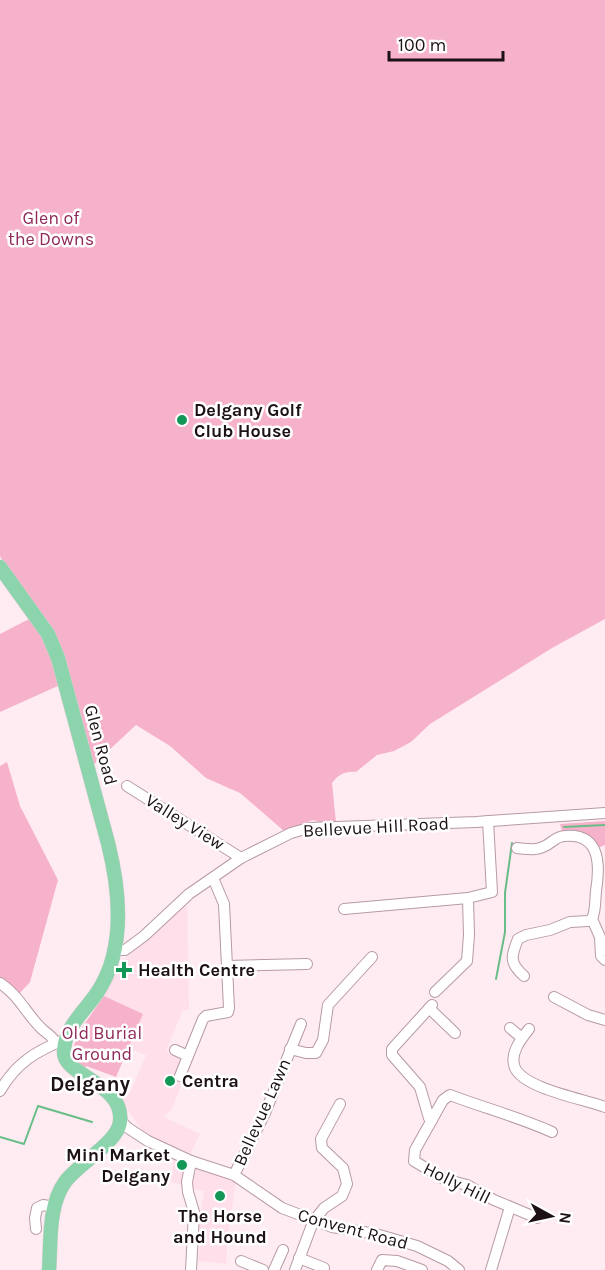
<svg xmlns="http://www.w3.org/2000/svg" width="605" height="1270" font-family="Karla,sans-serif">
<rect width="100%" height="100%" fill="#ffecf2"/>
<g fill="#ffdfea">
<polygon points="187,905 189,1010 183,1010 166,1051 181,1058 177,1077 183,1080 172,1109 164,1117 200,1134 189,1157 144,1133 121,1100 130,1093 146,1055 128,1048 143,1014 104,996 113,975 129,953"/>
<polygon points="174,1160 188,1165 185,1185 170,1182"/>
<polygon points="194,1167 231,1178 236,1182 228,1235 226,1264 198,1261 200,1245 196,1243 204,1191 191,1188"/>
</g>
<g fill="#f6b1cb">
<path d="M0,0H605V619L552,648L430,724L411,742L394,751L377,755L356,772C345,771 339,774 332,783L336,823H323L313,820L284,831L240,793L206,778L170,746L136,725L91,767L66,675L0,556Z"/>
<polygon points="31,618 55,661 60,685 0,712 0,634"/>
<polygon points="7,762 20,806 58,880 30,982 19,994 0,979 0,766"/>
<path d="M605,821V845L598,848C587,835 580,828 562,831L560,824Z"/>
<polygon points="104,996 143,1014 116,1077 86,1066 84,1070 70,1059 78,1033"/>
</g>
<g fill="none" stroke-linecap="round" stroke-linejoin="round">
<g stroke="#69bd88" stroke-width="2">
<polyline points="564,827 605,825"/>
<polyline points="496,979 505,932 505,893 512,843"/>
<polyline points="0,1137 24,1144 38,1106 92,1122"/>
</g>
<g stroke="#b79aa4" stroke-width="12">
<g id="minor">
<polyline points="127,786 241,858"/>
<path d="M517,848C527,849 536,851 545,846C552,843 556,836 565,836C601,833 600,866 596,891C595,900 596,910 592,919L588,921L570,922L550,930L526,935L518,939C511,956 509,963 524,976"/>
<polyline points="344,909 468,898 492,892 488,821"/>
<polyline points="592,919 600,937 601,956 605,960"/>
<polyline points="113,950 125,950 144,936 189,894 241,858 291,833 309,828 476,822 605,813"/>
<polyline points="228,966 307,964"/>
<path d="M0,983C19,996 24,1010 39,1026C45,1033 52,1035 56,1043"/>
<polyline points="435,992 467,961 469,935 468,898"/>
<polyline points="554,997 588,1015 605,1020"/>
<polyline points="429,1008 455,1033"/>
<polyline points="510,1028 522,1038"/>
<path d="M529,1029C521,1039 509,1054 515,1068C525,1089 584,1099 605,1107"/>
<polyline points="290,1049 306,1053 316,1053 323,1040 328,1005 372,957"/>
<polyline points="175,1050 188,1056"/>
<polyline points="180,1076 203,1019 206,1016 228,1012 229,1008 224,904 213,878"/>
<path d="M0,1091C16,1063 36,1051 66,1039"/>
<polyline points="432,1120 429,1118 420,1087 392,1055 392,1049 432,1005"/>
<polyline points="121,1121 128,1128 148,1141 191,1161 234,1175 282,1208 332,1227 376,1234 417,1246 448,1261 459,1270"/>
<polyline points="234,1175 265,1113 301,1024"/>
<path d="M537,1218L494,1200L467,1185L444,1179L414,1161L415,1150L443,1100L450,1095C484,1108 519,1117 552,1132"/>
<polyline points="36,1229 35,1218 37,1208 43,1205 54,1207"/>
<polyline points="299,1258 324,1268"/>
<polyline points="241,1261 263,1270"/>
<polyline points="191,1270 194,1212 188,1192 187,1182 191,1161"/>
<polyline points="274,1270 283,1250"/>
<polyline points="295,1270 313,1222 324,1208 342,1196 347,1184 343,1168 322,1148 321,1139 340,1104"/>
<polyline points="377,1270 382,1260 397,1261 422,1270"/>
<polyline points="491,1270 510,1207"/>
</g>
</g>
<g stroke="#d2cfd0" stroke-width="15">
<path id="major" d="M0,567L48,634L58,658L108,843C120,891 126,950 97,993C84,1012 64,1028 64,1052C63,1076 125,1083 120,1122C118,1142 78,1164 65,1182C48,1206 51,1241 49,1270"/>
</g>
<use href="#minor" stroke="#fff" stroke-width="10"/>
<use href="#major" stroke="#8cd4ac" stroke-width="14"/>
</g>
<g fill="#129757" stroke="#fff" stroke-width="2">
<circle cx="182" cy="420" r="6"/>
<path d="M121 961h6v6h6v6h-6v6h-6v-6h-6v-6h6z"/>
<circle cx="170" cy="1081" r="6"/>
<circle cx="182" cy="1165" r="6"/>
<circle cx="220" cy="1196" r="6"/>
</g>
<g text-anchor="middle" dominant-baseline="central" stroke-width="5" stroke-linejoin="round" paint-order="stroke">
<g font-size="18" fill="#8f2a5b" stroke="#fff">
<text x="51" y="218">Glen of<tspan x="51" dy="21">the Downs</tspan></text>
<text x="102" y="1033">Old Burial<tspan x="102" dy="21">Ground</tspan></text>
</g>
<g font-size="18" font-weight="bold" fill="#1c1115" stroke="#fff" text-anchor="start">
<text x="194" y="410">Delgany Golf<tspan x="194" dy="21">Club House</tspan></text>
<text x="138" y="970">Health Centre</text>
<text x="182" y="1081">Centra</text>
<text x="170" y="1155" text-anchor="end">Mini Market<tspan x="170" dy="21">Delgany</tspan></text>
<text x="220" y="1216" text-anchor="middle">The Horse<tspan x="220" dy="21">and Hound</tspan></text>
</g>
<g font-size="18" fill="#1c1115" stroke="#fff">
<text transform="translate(101 745) rotate(75)">Glen Road</text>
<text transform="translate(185 822) rotate(32)">Valley View</text>
<text transform="translate(376 827) rotate(-3)">Bellevue Hill Road</text>
<text transform="translate(262 1112) rotate(-66)">Bellevue Lawn</text>
<text transform="translate(457 1183) rotate(26)">Holly Hill</text>
<text transform="translate(353 1229) rotate(15)">Convent Road</text>
</g>
<g font-size="21" font-weight="bold" fill="#1c1115" stroke="#fff">
<text x="90" y="1084">Delgany</text>
</g>
</g>
<g transform="translate(551 1216) rotate(98)" stroke="#ffffff" stroke-width="4.5" paint-order="stroke">
<path d="M0-4.5L10 22L0 15L-10 22Z" fill="#1c1115"/>
<text y="-9" font-size="16" font-weight="bold" text-anchor="middle" fill="#1c1115">N</text>
</g>
<path d="M389 51v9h114v-9" fill="none" stroke="#1c1115" stroke-width="3"/>
<text x="398" y="51" font-size="18" fill="#1c1115" stroke="#ffffff" stroke-width="4.5" paint-order="stroke">100 m</text>
</svg>
